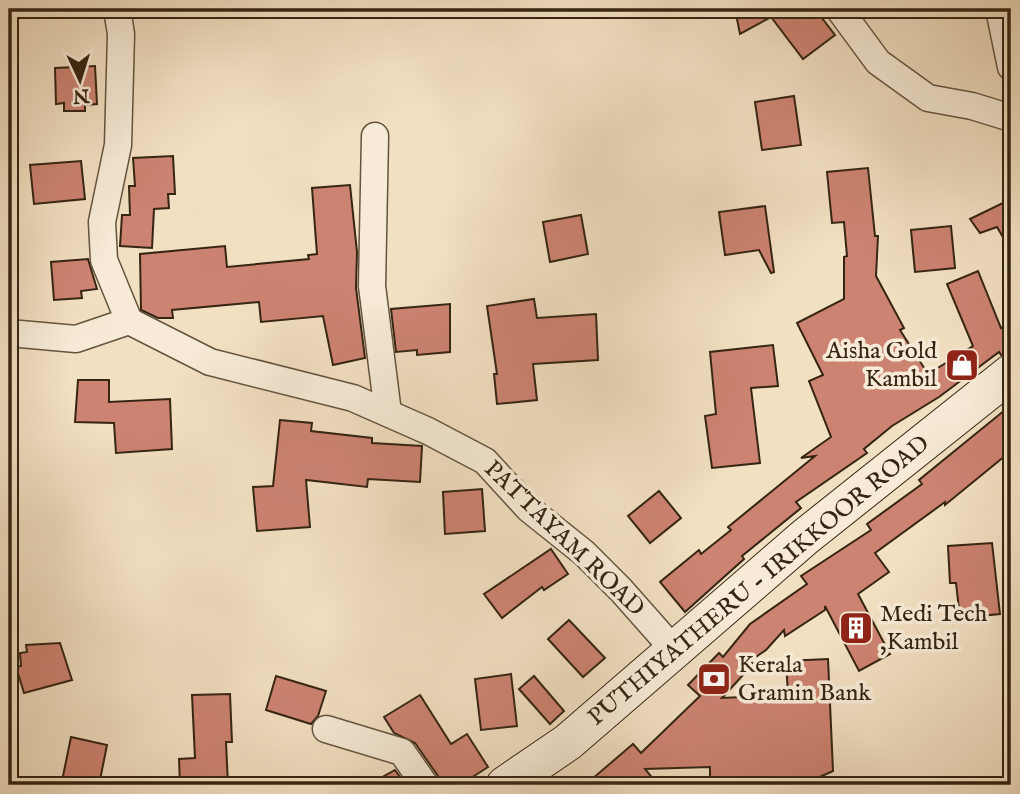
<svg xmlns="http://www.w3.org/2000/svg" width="1020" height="794" font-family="'IM FELL English',serif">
<rect width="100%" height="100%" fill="#f2e0c2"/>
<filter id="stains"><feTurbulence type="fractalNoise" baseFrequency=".00286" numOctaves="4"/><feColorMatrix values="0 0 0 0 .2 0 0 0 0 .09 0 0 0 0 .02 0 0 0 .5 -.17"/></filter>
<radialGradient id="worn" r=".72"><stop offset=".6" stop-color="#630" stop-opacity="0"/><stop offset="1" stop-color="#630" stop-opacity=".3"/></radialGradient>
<g fill="#cd8372" stroke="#352512" stroke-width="2">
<polygon points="735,9 815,9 835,35 803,59 771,17 740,34"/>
<polygon points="95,66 97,104 85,105 85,111 64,111 64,103 56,104 55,68"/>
<polygon points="794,96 801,145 762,150 755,102"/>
<polygon points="173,156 175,194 168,194 169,208 154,209 152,248 120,246 122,215 130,215 129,186 135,186 133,158"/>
<polygon points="81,161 85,199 34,204 30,165"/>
<polygon points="868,168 875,236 878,236 876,276 904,328 900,330 928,374 973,346 947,284 978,271 1001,328 1011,323 1011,353 1001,355 999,352 939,397 892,426 864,449 867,453 796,502 801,508 742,556 744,559 685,612 660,582 699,550 701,554 731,530 728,527 815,456 801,458 831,437 809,381 823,375 797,323 844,299 844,257 847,256 844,222 832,223 827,172"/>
<polygon points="350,185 357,252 356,288 365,358 333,365 323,316 261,322 259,302 172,310 173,318 158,318 141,310 140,254 225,246 227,267 309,259 308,255 317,254 312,188"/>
<polygon points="1011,199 1011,251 997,227 980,233 970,219"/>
<polygon points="765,206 774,272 771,273 759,250 725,255 719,212"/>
<polygon points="581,215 588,254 550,262 543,222"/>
<polygon points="951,226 955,268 915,272 911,230"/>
<polygon points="88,259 97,289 81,291 82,298 54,300 51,262"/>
<polygon points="534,299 537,318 596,314 598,360 533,364 537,400 497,404 494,374 497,374 487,306"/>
<polygon points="450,304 450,352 417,355 417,350 396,352 391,309"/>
<polygon points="773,345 778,386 751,388 760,463 712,468 705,416 716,414 710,352"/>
<polygon points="78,380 109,380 109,402 170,399 172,449 116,453 114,423 75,422"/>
<polygon points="1011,405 1011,451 945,505 945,502 875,553 889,572 858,594 890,654 859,671 825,606 825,610 785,636 784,630 766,650 747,663 754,663 722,698 788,695 786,661 828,659 833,771 802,785 710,785 710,767 645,769 658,785 585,785 633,744 641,753 700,696 688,685 719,653 723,657 750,624 807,584 801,576 871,530 867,524 922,484 919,480"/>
<polygon points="280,420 312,423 311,431 372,438 372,443 422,446 420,482 368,479 367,487 306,480 310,527 257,531 253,487 273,486"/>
<polygon points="482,489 485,531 445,534 443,492"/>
<polygon points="659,491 681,518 650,543 628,516"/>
<polygon points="992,543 1000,614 960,618 956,583 950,583 948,546"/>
<polygon points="551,549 568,574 544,590 542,587 502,618 484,594"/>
<polygon points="569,620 605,658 583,677 548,639"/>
<polygon points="60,643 72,680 24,693 16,667 21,666 20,653 27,652 26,645"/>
<polygon points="511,674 517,726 481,730 475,679"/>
<polygon points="276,676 326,691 318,716 311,724 266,710"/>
<polygon points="534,676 564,711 550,724 519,689"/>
<polygon points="230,694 232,742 226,742 228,785 180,785 179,759 195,758 192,695"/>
<polygon points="420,695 451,744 467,734 488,767 460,785 440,785 438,776 415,743 394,733 384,717"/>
<polygon points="71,737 107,745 99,785 62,781"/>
<polygon points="395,770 406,785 368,785"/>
</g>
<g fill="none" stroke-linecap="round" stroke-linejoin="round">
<g stroke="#64543e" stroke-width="29">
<g id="street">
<polyline points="117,9 121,34 118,145 102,222 104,260 129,321"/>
<polyline points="839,9 878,62 928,98 972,106 1011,118"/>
<polyline points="999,9 1011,67"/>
<polyline points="375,136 372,286 388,413"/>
<polyline points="9,333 76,339 129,321 210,362 353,398 428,431 485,461 529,509 584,553 621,590 675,651"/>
<polyline points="326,729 402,752 425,785"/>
</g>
</g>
<g stroke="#352512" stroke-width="39">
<polyline id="secondary" points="505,785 568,742 805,537 1011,373"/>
</g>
<use href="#street" stroke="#f7ebd7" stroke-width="26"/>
<use href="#secondary" stroke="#f7ebd7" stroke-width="37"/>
</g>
<defs>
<g id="shop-square" transform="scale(1.75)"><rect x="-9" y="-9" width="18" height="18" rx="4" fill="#8f2418" stroke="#f7ebd7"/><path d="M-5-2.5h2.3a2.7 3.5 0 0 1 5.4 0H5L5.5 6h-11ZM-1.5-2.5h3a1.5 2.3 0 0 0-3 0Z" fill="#fff"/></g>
<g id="building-square" transform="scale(1.75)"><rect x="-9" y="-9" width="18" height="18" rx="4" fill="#8f2418" stroke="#f7ebd7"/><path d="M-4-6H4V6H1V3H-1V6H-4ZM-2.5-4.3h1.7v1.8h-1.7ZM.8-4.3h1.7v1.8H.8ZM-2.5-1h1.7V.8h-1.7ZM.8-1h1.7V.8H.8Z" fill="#fff"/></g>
<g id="bank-square" transform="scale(1.75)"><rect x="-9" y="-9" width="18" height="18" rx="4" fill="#8f2418" stroke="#f7ebd7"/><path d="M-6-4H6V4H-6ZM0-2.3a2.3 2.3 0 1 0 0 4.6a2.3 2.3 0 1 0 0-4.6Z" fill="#fff"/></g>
</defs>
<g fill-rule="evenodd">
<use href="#shop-square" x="962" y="365"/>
<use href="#building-square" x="856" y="628"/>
<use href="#bank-square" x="714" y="679"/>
</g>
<g text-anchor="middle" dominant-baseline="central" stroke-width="7" stroke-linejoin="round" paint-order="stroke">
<g font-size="24" fill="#352512" stroke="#f7ebd7" text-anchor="start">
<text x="937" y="351" text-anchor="end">Aisha Gold<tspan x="937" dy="28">Kambil</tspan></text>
<text x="880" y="614">Medi Tech<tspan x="880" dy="28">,Kambil</tspan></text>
<text x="738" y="665">Kerala<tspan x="738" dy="28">Gramin Bank</tspan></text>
</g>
<g font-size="24" fill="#352512" stroke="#f7ebd7">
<text transform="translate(564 539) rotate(44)">PATTAYAM ROAD</text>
<text transform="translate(759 581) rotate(-40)">PUTHIYATHERU - IRIKKOOR ROAD</text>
</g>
</g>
<rect width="1020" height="794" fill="none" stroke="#f2e0c2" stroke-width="35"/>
<rect x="10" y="10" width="999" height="773" fill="none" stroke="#352512" stroke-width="3.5"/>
<rect x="18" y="18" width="985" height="759" fill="none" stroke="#352512" stroke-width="2"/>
<g transform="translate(80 80) rotate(176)" stroke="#f7ebd7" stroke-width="5" paint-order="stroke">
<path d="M0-5L12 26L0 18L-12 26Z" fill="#352512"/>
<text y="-10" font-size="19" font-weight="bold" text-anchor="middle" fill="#352512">N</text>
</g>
<rect width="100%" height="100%" filter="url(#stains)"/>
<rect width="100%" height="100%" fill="url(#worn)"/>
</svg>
